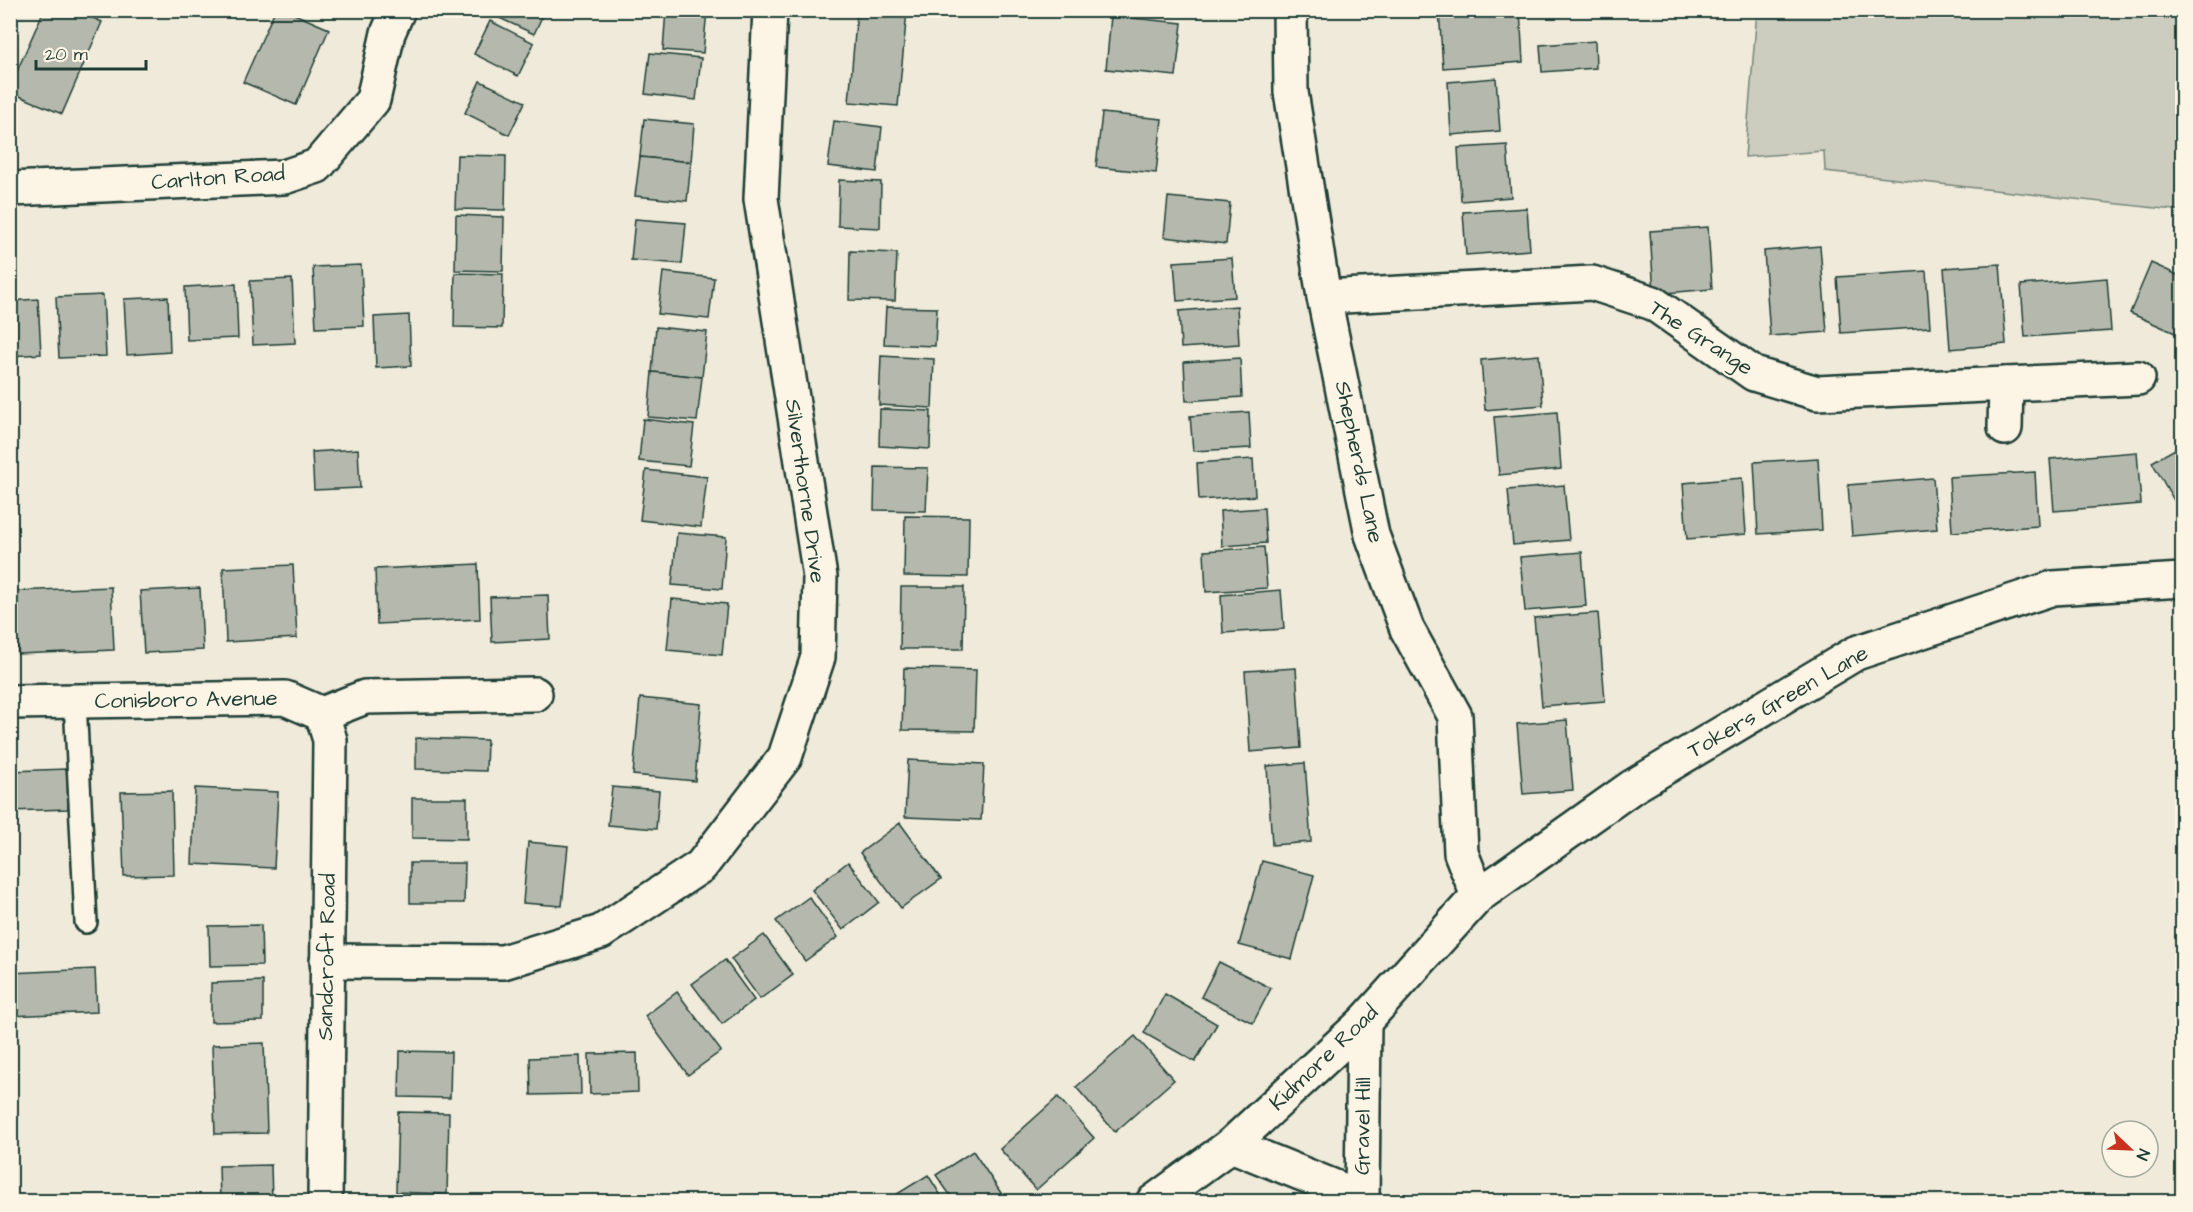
<svg xmlns="http://www.w3.org/2000/svg" width="2193" height="1212" font-family="'Architects Daughter',sans-serif">
<rect width="100%" height="100%" fill="#efeada"/>
<filter id="ink" filterUnits="userSpaceOnUse"><feTurbulence type="fractalNoise" baseFrequency=".0167" numOctaves="2"/><feDisplacementMap in="SourceGraphic" scale="12" xChannelSelector="R" yChannelSelector="G"/><feConvolveMatrix kernelMatrix="1 2 1 2 8 2 1 2 1" color-interpolation-filters="sRGB"/></filter>
<g filter="url(#ink)">
<polygon fill="#cccdbf" stroke="#76857a" stroke-width="1.5" points="1757,11 2182,11 2182,211 1825,171 1824,151 1745,157"/>
<g fill="#b5b9ad" stroke="#1f3d34" stroke-width="1.5">
<polygon points="44,10 75,10 102,22 62,114 10,92 10,87"/>
<polygon points="275,10 285,10 329,29 296,105 243,82"/>
<polygon points="490,10 545,10 534,34 489,13"/>
<polygon points="666,10 707,10 703,53 663,50"/>
<polygon points="857,10 907,11 898,106 849,102"/>
<polygon points="1439,10 1520,10 1523,62 1443,68"/>
<polygon points="1111,16 1182,23 1176,76 1106,69"/>
<polygon points="490,21 534,43 518,76 474,54"/>
<polygon points="1595,41 1596,68 1542,72 1540,45"/>
<polygon points="650,53 701,58 696,100 645,94"/>
<polygon points="1496,78 1500,131 1451,135 1448,82"/>
<polygon points="480,81 525,102 509,135 465,113"/>
<polygon points="1102,113 1162,119 1156,173 1096,167"/>
<polygon points="644,119 694,124 691,162 640,157"/>
<polygon points="834,121 882,127 877,172 828,166"/>
<polygon points="1507,145 1511,197 1461,201 1458,148"/>
<polygon points="457,155 506,156 505,210 455,209"/>
<polygon points="640,157 691,162 687,201 635,196"/>
<polygon points="839,180 881,182 880,228 838,226"/>
<polygon points="1168,197 1230,203 1226,244 1164,237"/>
<polygon points="1527,208 1530,250 1466,255 1463,212"/>
<polygon points="456,215 504,217 503,271 455,270"/>
<polygon points="635,219 686,223 682,264 631,260"/>
<polygon points="1708,227 1712,289 1654,294 1650,231"/>
<polygon points="1820,246 1827,332 1770,336 1764,251"/>
<polygon points="850,251 897,253 895,301 849,300"/>
<polygon points="1232,258 1235,297 1177,301 1174,262"/>
<polygon points="2151,263 2182,277 2182,336 2130,313"/>
<polygon points="2000,264 2006,344 1950,349 1944,268"/>
<polygon points="361,265 364,326 316,328 313,267"/>
<polygon points="1926,271 1930,327 1841,333 1837,277"/>
<polygon points="663,272 714,278 709,319 658,314"/>
<polygon points="455,273 503,274 502,328 454,327"/>
<polygon points="2107,278 2111,331 2025,337 2021,285"/>
<polygon points="292,279 295,343 253,345 250,281"/>
<polygon points="236,284 238,338 187,340 185,287"/>
<polygon points="103,295 106,356 59,358 56,297"/>
<polygon points="168,297 170,352 127,355 124,299"/>
<polygon points="38,299 41,354 10,356 10,301"/>
<polygon points="1237,306 1239,344 1181,348 1179,311"/>
<polygon points="886,307 937,308 935,346 884,344"/>
<polygon points="409,315 411,366 376,368 374,317"/>
<polygon points="656,327 707,332 702,377 652,372"/>
<polygon points="1539,355 1543,405 1485,410 1481,360"/>
<polygon points="881,356 934,359 932,408 879,405"/>
<polygon points="1240,358 1242,397 1186,401 1184,362"/>
<polygon points="652,372 702,377 697,421 648,417"/>
<polygon points="880,409 931,411 930,449 879,446"/>
<polygon points="1249,412 1251,448 1193,451 1190,416"/>
<polygon points="1557,412 1561,469 1499,475 1494,417"/>
<polygon points="643,419 694,425 689,466 639,461"/>
<polygon points="2182,445 2182,507 2179,509 2152,462"/>
<polygon points="358,449 360,488 314,490 312,452"/>
<polygon points="2137,452 2141,504 2054,511 2050,459"/>
<polygon points="1818,458 1822,530 1758,534 1754,462"/>
<polygon points="1253,459 1255,496 1199,500 1197,463"/>
<polygon points="875,467 928,468 926,511 874,510"/>
<polygon points="646,470 707,477 701,527 640,520"/>
<polygon points="2035,472 2038,526 1952,532 1949,477"/>
<polygon points="1742,478 1746,534 1687,539 1683,483"/>
<polygon points="1933,478 1937,529 1852,536 1848,485"/>
<polygon points="1564,485 1569,540 1513,545 1508,490"/>
<polygon points="1264,508 1266,543 1222,546 1220,511"/>
<polygon points="905,516 969,517 968,577 904,576"/>
<polygon points="677,533 726,537 722,589 672,585"/>
<polygon points="1264,547 1267,588 1206,592 1204,551"/>
<polygon points="1582,552 1586,606 1525,611 1520,557"/>
<polygon points="478,564 480,619 377,624 375,569"/>
<polygon points="293,565 297,638 226,642 223,568"/>
<polygon points="111,587 114,650 18,654 15,591"/>
<polygon points="901,587 964,587 963,649 900,649"/>
<polygon points="200,588 203,650 144,653 140,591"/>
<polygon points="1281,590 1284,629 1223,633 1221,595"/>
<polygon points="548,595 550,639 492,642 490,597"/>
<polygon points="672,599 727,604 722,655 667,650"/>
<polygon points="1598,613 1605,701 1542,706 1534,618"/>
<polygon points="904,668 976,670 974,731 902,730"/>
<polygon points="1296,668 1301,748 1250,752 1245,671"/>
<polygon points="640,698 701,704 695,781 633,775"/>
<polygon points="1567,720 1573,790 1523,794 1517,724"/>
<polygon points="416,738 487,740 486,771 416,769"/>
<polygon points="908,760 984,764 981,820 905,817"/>
<polygon points="1305,763 1311,842 1272,845 1267,766"/>
<polygon points="67,769 68,809 10,811 10,771"/>
<polygon points="612,787 659,791 656,829 608,825"/>
<polygon points="195,788 278,792 274,868 192,864"/>
<polygon points="172,791 174,875 124,876 121,792"/>
<polygon points="412,798 467,798 467,839 412,838"/>
<polygon points="900,823 941,879 901,908 860,853"/>
<polygon points="528,842 568,846 562,906 523,903"/>
<polygon points="1262,861 1314,875 1292,959 1239,945"/>
<polygon points="848,862 879,902 843,930 812,890"/>
<polygon points="410,863 465,863 464,903 410,903"/>
<polygon points="809,897 838,937 805,961 776,921"/>
<polygon points="261,925 262,965 210,966 209,926"/>
<polygon points="764,935 793,975 760,999 731,959"/>
<polygon points="725,960 754,1000 722,1024 692,984"/>
<polygon points="1219,962 1271,988 1253,1023 1201,997"/>
<polygon points="95,969 97,1012 10,1016 10,973"/>
<polygon points="263,981 263,1021 211,1022 211,983"/>
<polygon points="677,992 721,1051 688,1075 645,1016"/>
<polygon points="1165,994 1217,1024 1195,1062 1144,1033"/>
<polygon points="1135,1036 1174,1080 1115,1132 1076,1087"/>
<polygon points="264,1043 267,1133 215,1134 212,1045"/>
<polygon points="400,1051 451,1052 450,1098 399,1097"/>
<polygon points="637,1053 638,1092 590,1094 589,1054"/>
<polygon points="580,1056 581,1094 531,1095 530,1058"/>
<polygon points="1058,1097 1094,1138 1036,1190 1000,1149"/>
<polygon points="398,1112 449,1113 447,1194 396,1192"/>
<polygon points="973,1151 1007,1202 955,1202 936,1175"/>
<polygon points="271,1165 272,1202 220,1202 219,1166"/>
<polygon points="928,1175 945,1202 897,1202 894,1196"/>
</g>
<g fill="none" stroke-linecap="round" stroke-linejoin="round">
<g stroke="#1f3d34" stroke-width="26">
<polyline id="lane" points="75,701 86,922"/>
</g>
<g stroke="#1f3d34" stroke-width="38">
<g id="street">
<polyline points="10,189 284,177 317,166 373,100 388,33 398,10"/>
<polyline points="1324,297 1592,283 1653,303 1754,374 1817,393 2006,384 2005,428"/>
<polyline points="2006,384 2138,378"/>
<polyline points="10,702 285,698 322,714 365,697 535,694"/>
<polyline points="322,714 330,740 325,1202"/>
<polyline points="1478,896 1632,787 1856,653 2053,588 2182,580"/>
<polyline points="327,961 503,962 601,932 701,866 785,757 818,657 820,577 761,199 770,10"/>
<polyline points="1231,1145 1362,1198 1364,1022"/>
</g>
</g>
<g stroke="#1f3d34" stroke-width="38">
<polyline id="secondary" points="1153,1202 1231,1145 1364,1022 1478,896 1461,853 1455,716 1407,629 1372,535 1324,297 1291,92 1290,10"/>
</g>
<use href="#lane" stroke="#fcf5e5" stroke-width="21"/>
<use href="#street" stroke="#fcf5e5" stroke-width="33"/>
<use href="#secondary" stroke="#fcf5e5" stroke-width="33"/>
</g>
</g>
<g text-anchor="middle" dominant-baseline="central" stroke-width="4.5" stroke-linejoin="round" paint-order="stroke">
<g font-size="22" fill="#1f3d34" stroke="#fcf5e5">
<text transform="translate(218 178) rotate(-4)">Carlton Road</text>
<text transform="translate(1701 338) rotate(33)">The Grange</text>
<text transform="translate(1359 462) rotate(78)">Shepherds Lane</text>
<text transform="translate(805 491) rotate(82)">Silverthorne Drive</text>
<text transform="translate(186 700) rotate(-1)">Conisboro Avenue</text>
<text transform="translate(1778 702) rotate(-30)">Tokers Green Lane</text>
<text transform="translate(327 957) rotate(-89)">Sandcroft Road</text>
<text transform="translate(1324 1058) rotate(-44)">Kidmore Road</text>
<text transform="translate(1363 1126) rotate(-89)">Gravel Hill</text>
</g>
</g>
<rect width="2193" height="1212" fill="none" stroke="#fcf5e5" stroke-width="36"/>
<rect x="18" y="18" width="2157" height="1176" fill="none" stroke="#1f3d34" stroke-width="2" filter="url(#ink)"/>
<g transform="translate(2130 1149) rotate(113)"><circle r="28" fill="#fcf5e5" stroke="#a4ab9e" stroke-width="1.5"/>
<path d="M0-4.5L10 22L0 15L-10 22Z" fill="#c8321e"/>
<text y="-9" font-size="16" font-weight="bold" text-anchor="middle" fill="#1f3d34">N</text>
</g>
<path d="M36 60v9h110v-9" fill="none" stroke="#1f3d34" stroke-width="3"/>
<text x="45" y="60" font-size="18" fill="#1f3d34" stroke="#fcf5e5" stroke-width="4.5" paint-order="stroke">20 m</text>
</svg>
